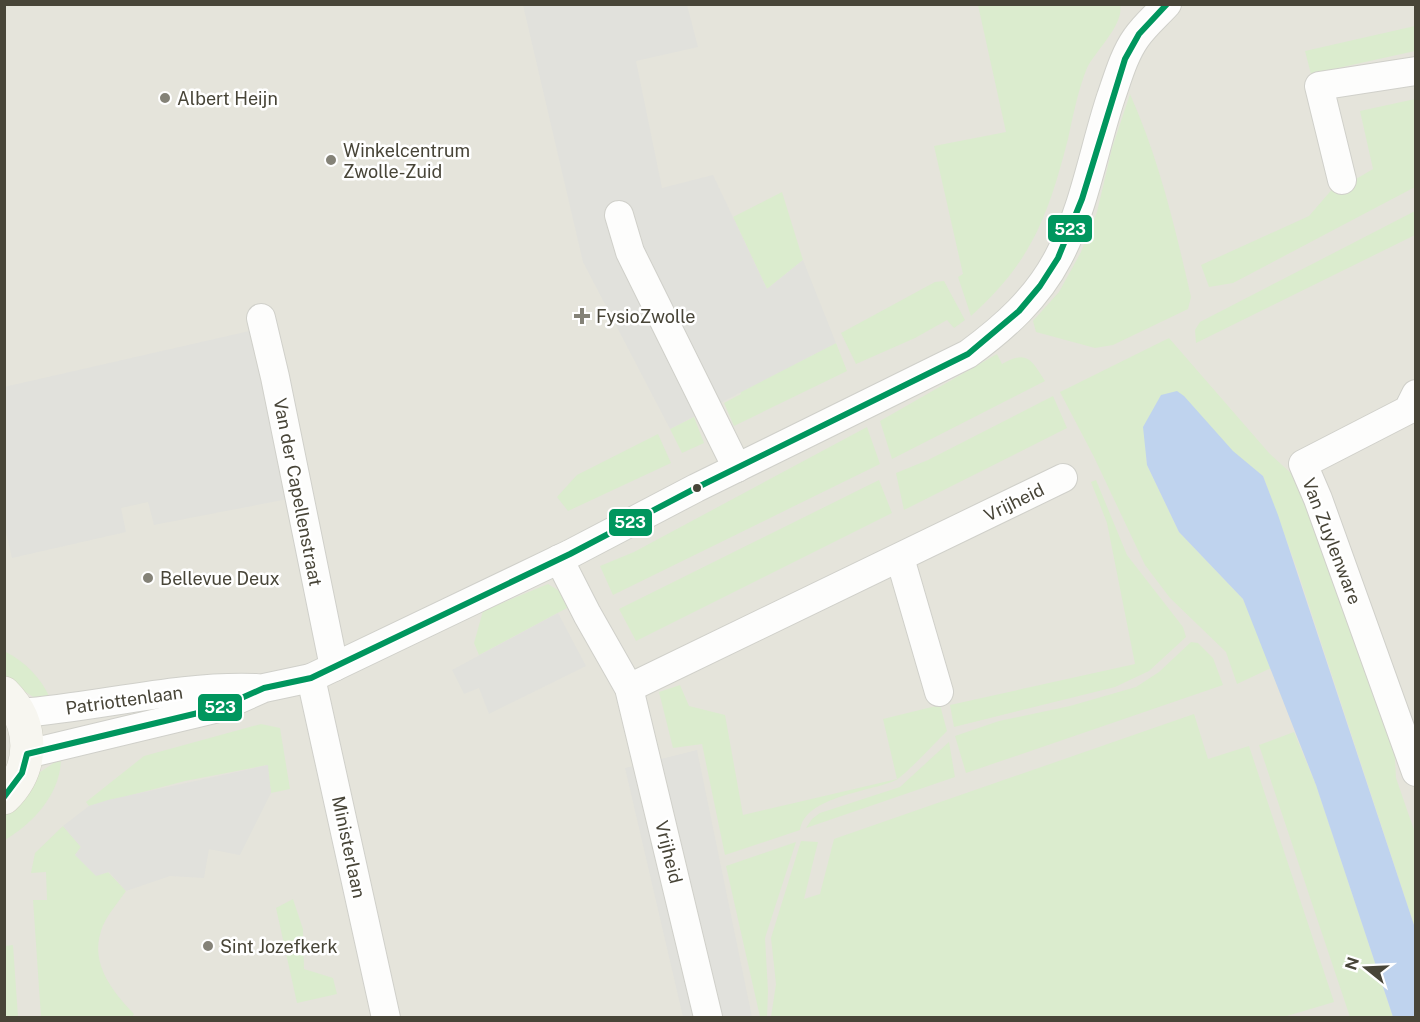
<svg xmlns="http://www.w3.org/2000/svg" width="1420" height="1022" font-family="'Public Sans',sans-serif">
<rect width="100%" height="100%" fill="#f2f2ed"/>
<rect fill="#e5e4db" x="5" y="5" width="1410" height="1012"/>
<g fill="#dbecce">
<path d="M978,5L1120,4C1125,24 1095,51 1087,68C1078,90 1073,116 1068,139C1048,216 1032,261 971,316L958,277L963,274L934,146L1006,132Z"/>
<polygon points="1415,26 1415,51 1311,74 1305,51"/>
<path d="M1130,94C1159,159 1175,227 1191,297L1188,309L1113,345L1095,348L1036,332L1033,321L1059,292L1081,252L1097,212L1112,148Z"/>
<polygon points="1415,99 1415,187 1233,283 1209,287 1201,265 1309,216 1335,186 1356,179 1373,169 1360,111"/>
<polygon points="782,192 803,260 767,289 733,217"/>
<polygon points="1415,211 1415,235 1196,343 1195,330 1200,322"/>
<polygon points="652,223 779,372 836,343 847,371 734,426 724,403 741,394"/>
<polygon points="944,281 965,320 954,328 947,320 915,338 856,364 841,333 935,282"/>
<polygon points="1169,338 1269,453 1293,475 1383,705 1394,741 1396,778 1415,833 1415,928 1297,569 1263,476 1161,395 1144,427 1147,465 1179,532 1243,599 1271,668 1237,684 1226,652 1170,598 1145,565 1094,457 1060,392"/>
<path d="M997,354L1002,364C1028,349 1032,361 1045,381L892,459L880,421Z"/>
<polygon points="1053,396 1067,428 904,510 896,473 928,460"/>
<polygon points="694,417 704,443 682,453 670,429"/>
<polygon points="867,427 880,464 613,595 600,566 634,552"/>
<polygon points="658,434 671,463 568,511 557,497 577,475"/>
<polygon points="879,480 892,513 636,641 619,609"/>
<polygon points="1096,480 1127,555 1183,627 1186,637 1149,671 1115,687 954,727 950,705 1135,664 1107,523 1091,482"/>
<polygon points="548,584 566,595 567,608 479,655 474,643 483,611"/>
<polygon points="1191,642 1198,643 1213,658 1223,685 966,773 955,736 999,721 1070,706 1136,687 1159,672"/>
<path d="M4,651C26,662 41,678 51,700L35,698L5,679Z"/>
<path d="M680,685L689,706L725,715L743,815L897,779L883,719L940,705L947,731C937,741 905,775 896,780C871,792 805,796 800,830L725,855L702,744L673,748L659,692Z"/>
<polygon points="1194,714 1208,759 1249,746 1334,1002 1280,1018 771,1017 776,984 771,938 801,841 818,842 804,899 820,894 834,839"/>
<polygon points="261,724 280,728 290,789 271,793 267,765 185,781 89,806 86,802 144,756"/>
<polygon points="1294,732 1316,785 1393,1017 1350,1017 1259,745"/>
<polygon points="949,742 955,777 806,828 812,819 820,813 900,787"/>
<path d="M61,758C61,794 33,823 5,840V815L33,777Z"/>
<path d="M63,826L81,847L75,855L108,872L126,891C118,903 105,917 101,931C90,964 113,992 134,1014L132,1017H41L33,900H47L46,872L31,873L35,853Z"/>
<polygon points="796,842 765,938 768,991 767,1017 760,1017 726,866"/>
<polygon points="293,899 303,929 304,969 333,978 337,994 297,1003 276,908"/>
<polygon points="13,945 18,1017 5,1017 5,946"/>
</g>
<g fill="#e1e1dc">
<polygon points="523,5 687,5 698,47 636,61 662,188 713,175 767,289 803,260 836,343 670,429 583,262"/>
<polygon points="267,327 303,496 154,525 148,502 121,508 126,532 12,558 4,524 4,387"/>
<polygon points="558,613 586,666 489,714 479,688 464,694 452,670"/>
<polygon points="697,750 752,1017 683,1017 625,768"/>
<polygon points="268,765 271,793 240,855 209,849 204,878 170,876 126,891 109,872 96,876 75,855 81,847 63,826 89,806 108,800"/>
</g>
<polygon fill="#bfd3ee" points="1177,391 1184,396 1233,451 1263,476 1278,515 1415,928 1415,1017 1393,1017 1316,785 1243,599 1179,532 1147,465 1143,427 1161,395"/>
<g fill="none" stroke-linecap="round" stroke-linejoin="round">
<g stroke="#d0d0ca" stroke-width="30">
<g id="street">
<polyline points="1342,180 1319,86 1416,71"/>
<polyline points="619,215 630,252 737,468"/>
<polyline points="261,318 275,377 334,667"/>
<polyline points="1416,394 1408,410 1303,464 1318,499 1416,772"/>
<polyline points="900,558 939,692"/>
<polyline points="559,559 587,614 629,688 708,1017"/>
<polyline points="311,678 386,1018"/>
<polyline points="629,688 1063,478"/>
<path d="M20,713C99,707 177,685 256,688"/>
<path d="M27,754L219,708L264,688L311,678L570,554L696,488L968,354C1005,327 1037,298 1058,258C1084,210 1094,148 1111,97C1118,77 1124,55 1136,38C1144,26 1157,15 1167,4"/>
</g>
</g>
<g stroke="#d1d0c4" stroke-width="34">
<path id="secondary" d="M4,693C34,723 35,768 4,798"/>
</g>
<use href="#street" stroke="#fdfdfc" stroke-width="28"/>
<use href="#secondary" stroke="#f7f6f0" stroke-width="33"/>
<g stroke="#fff" stroke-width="10">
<polyline id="bus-1" points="4,797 22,773 27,754 219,708 264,688 311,678 570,554 696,488 968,354 1019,311 1040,286 1058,258 1082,199 1125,59 1139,34 1167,4"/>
</g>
<use href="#bus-1" stroke="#00965e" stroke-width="6"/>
</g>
<g fill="#848277" stroke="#fff" stroke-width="2">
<circle cx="165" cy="98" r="6"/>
<circle cx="331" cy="160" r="6"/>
<path d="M579 307h6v6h6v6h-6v6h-6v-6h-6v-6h6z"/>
<circle cx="148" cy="578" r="6"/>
<circle cx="208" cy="946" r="6"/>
</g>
<circle fill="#484538" stroke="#fff" stroke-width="2" cx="697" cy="488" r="5"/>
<g text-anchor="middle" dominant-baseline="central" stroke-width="5" stroke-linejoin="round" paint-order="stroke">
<g font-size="18" fill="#484538" stroke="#fff" text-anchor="start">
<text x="177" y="98">Albert Heijn</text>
<text x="343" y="150">Winkelcentrum<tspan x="343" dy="21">Zwolle-Zuid</tspan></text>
<text x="596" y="316">FysioZwolle</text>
<text x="160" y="578">Bellevue Deux</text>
<text x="220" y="946">Sint Jozefkerk</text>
</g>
<g font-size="18" fill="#484538" stroke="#fff">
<text transform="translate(298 492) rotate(79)">Van der Capellenstraat</text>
<text transform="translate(1014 502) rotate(-26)">Vrijheid</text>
<text transform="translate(1332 541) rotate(69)">Van Zuylenware</text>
<text transform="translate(124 700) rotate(-8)">Patriottenlaan</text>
<text transform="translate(349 847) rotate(78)">Ministerlaan</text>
<text transform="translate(669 852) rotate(76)">Vrijheid</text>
</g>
</g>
<g stroke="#fff" stroke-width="2">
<rect x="1047" y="214" width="46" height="29" rx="6" fill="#00965e"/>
<rect x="608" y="508" width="45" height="29" rx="6" fill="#00965e"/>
<rect x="197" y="693" width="46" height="29" rx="6" fill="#00965e"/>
</g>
<g font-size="16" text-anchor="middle" font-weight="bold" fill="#fff">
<text x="1070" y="235">523</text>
<text x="630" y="528">523</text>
<text x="220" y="713">523</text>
</g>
<rect width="1420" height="1022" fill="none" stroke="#484538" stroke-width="12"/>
<g transform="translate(1366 968) rotate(288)" stroke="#ffffff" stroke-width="4.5" paint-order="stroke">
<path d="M0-4.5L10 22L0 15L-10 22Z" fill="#484538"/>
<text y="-9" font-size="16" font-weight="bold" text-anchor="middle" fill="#484538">N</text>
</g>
</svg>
